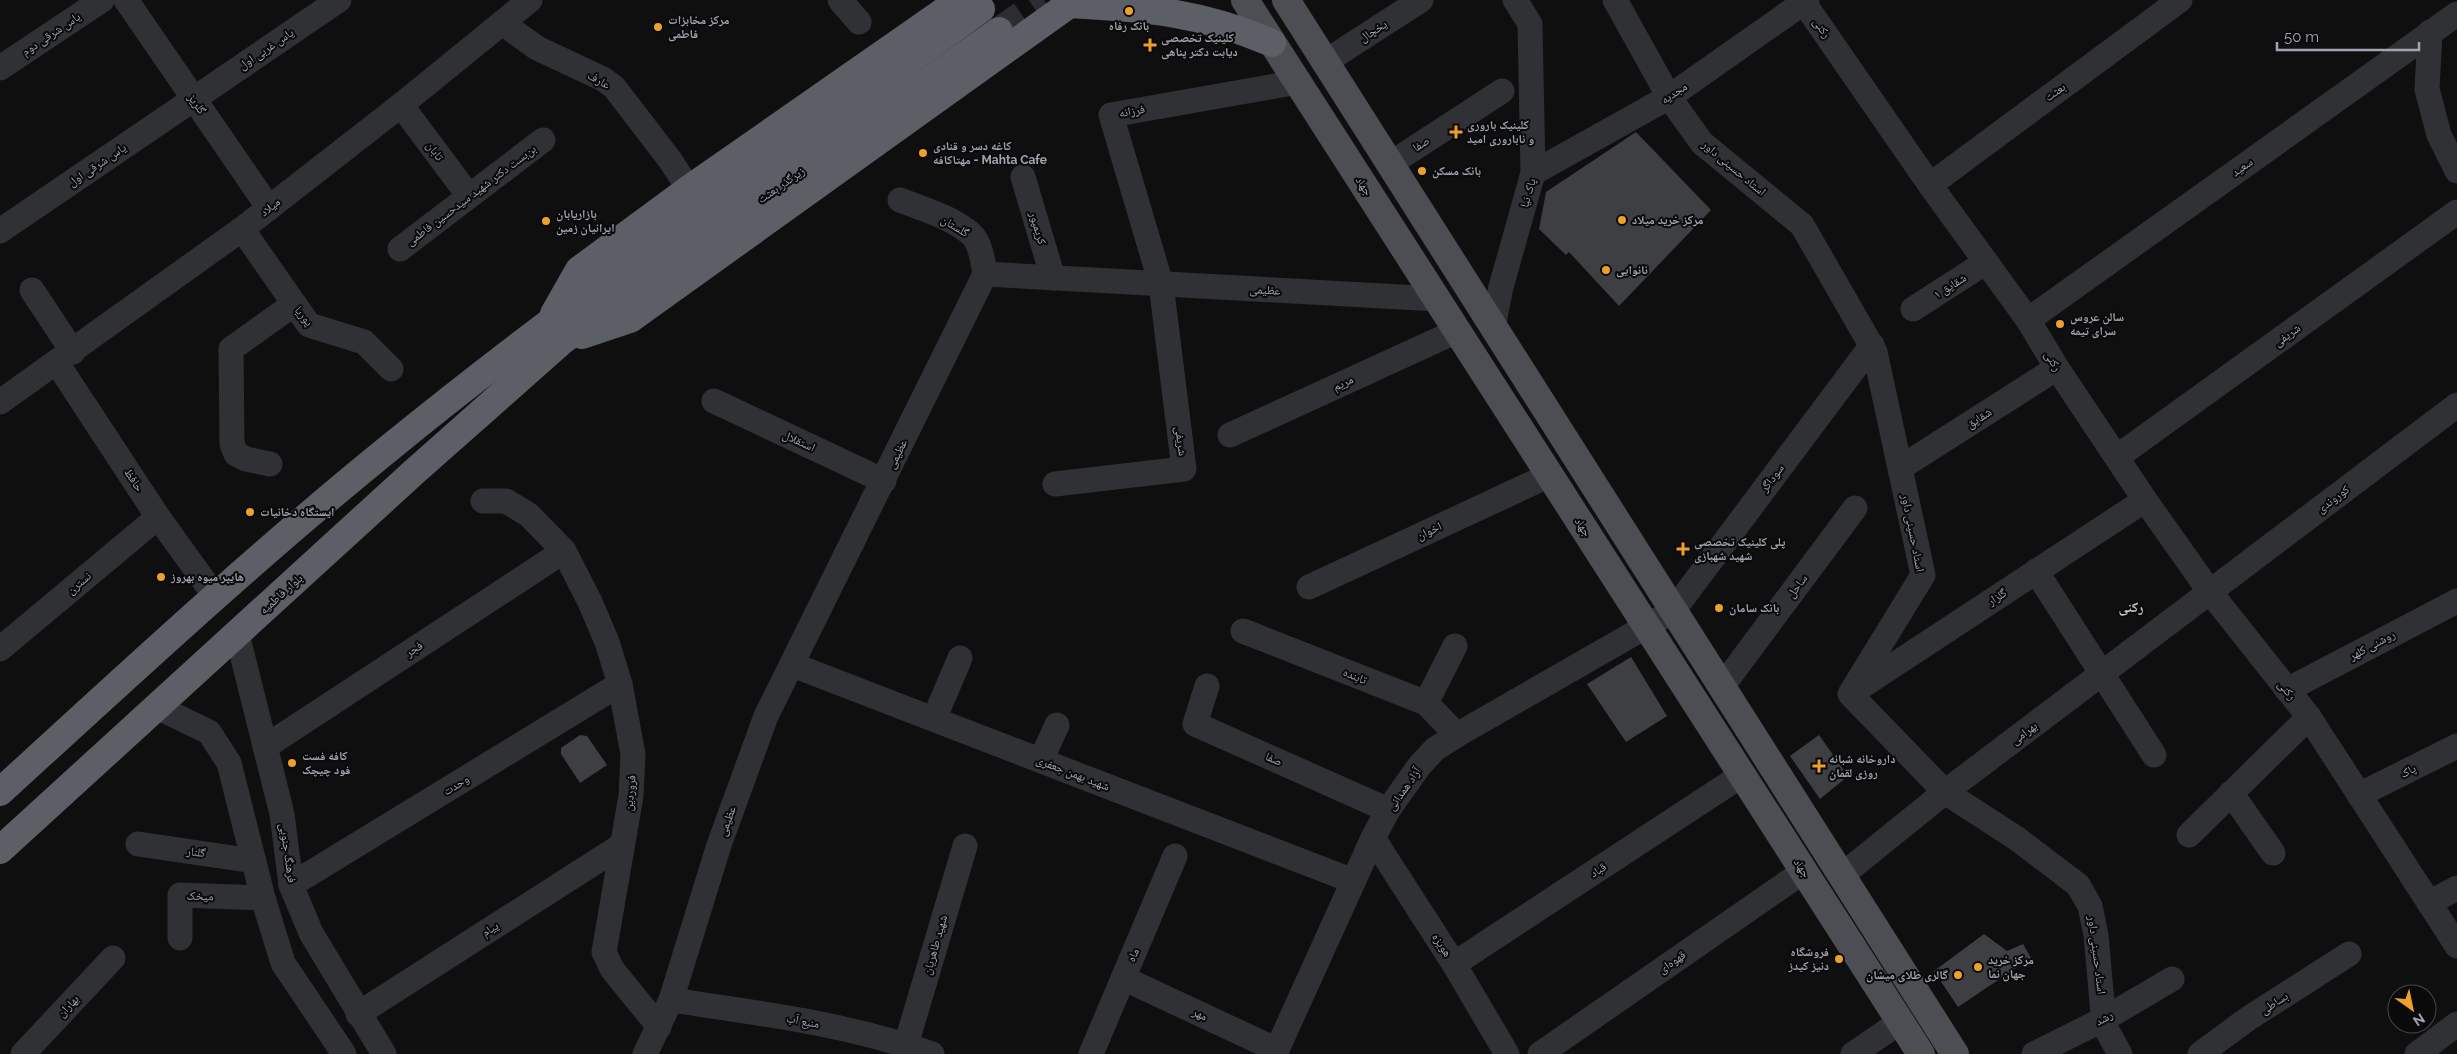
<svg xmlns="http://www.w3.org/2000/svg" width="2457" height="1054" font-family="Raleway,'Noto Naskh Arabic',sans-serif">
<rect width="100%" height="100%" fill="#0f0f10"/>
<g fill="#3e3f43">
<polygon points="1636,132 1711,210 1619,306 1569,252 1566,255 1539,229 1546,192"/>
<polygon points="1631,657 1667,716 1626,742 1587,684"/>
<polygon points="580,735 587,736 607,765 580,783 561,754 561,748"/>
<polygon points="1819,735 1848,776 1820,799 1790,756"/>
<polygon points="1984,934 2007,951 2023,944 2031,958 1958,1007 1934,971"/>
</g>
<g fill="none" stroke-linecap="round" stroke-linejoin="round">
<polyline stroke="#2c2d30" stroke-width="28" stroke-dasharray="28 14" stroke-linecap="butt" points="999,31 1044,0"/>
<g stroke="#303135" stroke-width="25">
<polyline points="126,0 269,208"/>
<polyline points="840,0 859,22"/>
<polyline points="1615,0 1669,97 1702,143 1802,225 1875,352 1923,575 1850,694 1945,792 2016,838 2078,885 2090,906 2096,935 2104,1025 2120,1054"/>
<polyline points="1802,0 1930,185 2028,320 2057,368 2145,500 2210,592 2309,717 2457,946"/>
<polyline points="502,23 537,48 603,79 614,87 670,160 689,189"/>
<polyline points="2430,32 2427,89 2439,135 2457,171"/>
<polyline points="1325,62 1421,0"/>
<polyline points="0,68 102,0"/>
<polyline points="401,105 469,196"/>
<polyline points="1390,164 1502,91"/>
<polyline points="1533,173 1669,97 1807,0"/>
<polyline points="1023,177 1053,278"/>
<polyline points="1930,185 2180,0"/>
<path d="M900,200C923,209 952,217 971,234C981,243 983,262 985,274"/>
<polyline points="242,229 309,325 364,342 391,369"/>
<polyline points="0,231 339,0"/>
<polyline points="400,249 543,140"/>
<polyline points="985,274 1437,299"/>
<polyline points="32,290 73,352"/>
<polyline points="1913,309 1986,262"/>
<polyline points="2028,320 2457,14"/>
<polyline points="1493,327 1501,287 1533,173 1530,24 1515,0"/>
<polyline points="57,363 158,517 215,596"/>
<polyline points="714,401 884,481"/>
<polyline points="0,402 242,229 401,105 530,0"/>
<polyline points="1230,435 1457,331"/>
<polyline points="2117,457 2457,212"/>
<polyline points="270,464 246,459 236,454 232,444 231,349 294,304"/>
<polyline points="1900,468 2057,368"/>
<polyline points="1055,484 1184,469 1161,284 1111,115 1298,82"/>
<polyline points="483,501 506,501 529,515 564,551 590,602 607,642 620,684 633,754 631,796 604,952 612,969 659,1027"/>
<polyline points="2036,571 2154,755"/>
<polyline points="1309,587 1550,475"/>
<polyline points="1243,631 1426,703 1457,735"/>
<polyline points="237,634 282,814 291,885 311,933 384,1054"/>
<polyline points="0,649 158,517"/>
<polyline points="793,665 1353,881"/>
<polyline points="1207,686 1195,724 1388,810"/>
<polyline points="1721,688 1855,508"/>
<polyline points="1856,690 2145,500"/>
<polyline points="2287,690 2457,601"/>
<polyline points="1426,703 1455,646"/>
<polyline points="157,707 209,732 229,763 263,898 283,963 344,1054"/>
<polyline points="934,719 960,658"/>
<polyline points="265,747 564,551"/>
<polyline points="1041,760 1057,725"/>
<polyline points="2231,793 2273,853"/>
<polyline points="2359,795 2457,746"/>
<polyline points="2189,835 2309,717"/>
<polyline points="1373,838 1454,964 1507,1054"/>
<polyline points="138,844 254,861"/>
<polyline points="1841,876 1945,792 2457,405"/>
<polyline points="291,885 620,684"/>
<polyline points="2429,903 2457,888"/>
<polyline points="180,938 180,895 263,898"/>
<polyline points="1454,964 1742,775"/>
<polyline points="1123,978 1277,1050"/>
<path d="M671,1000C759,1013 848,1024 932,1054"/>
<polyline points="358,1014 622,845"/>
<polyline points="906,1045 965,846"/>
<polyline points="23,1054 113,958"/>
<polyline points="645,1054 671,1000 719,845 766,716 985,274"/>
<polyline points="1091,1054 1175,856"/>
<polyline points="1275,1054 1373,838 1388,810 1420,765 1435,749 1457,735 1673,611 1872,345"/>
<polyline points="1540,1054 1804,871"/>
<polyline points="1853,1054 1900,1022"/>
<polyline points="2034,1054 2104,1019 2172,979"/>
<polyline points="2200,1054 2249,1018 2349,954"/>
<polyline points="2417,1054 2457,1024"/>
</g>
<g stroke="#4c4e54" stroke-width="28">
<polyline points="1245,0 1921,1054"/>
<polyline points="1286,0 1955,1054"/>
</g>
<g stroke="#5c5f66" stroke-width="28">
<path d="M1069,4C1145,8 1201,12 1272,43"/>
<polyline points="554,314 579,270 689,189 960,0"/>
<polyline points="582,335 630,319 1075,0"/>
<path d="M0,792C129,674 257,555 393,445C582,291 784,152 981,9"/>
<polyline points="0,850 414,472 563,340 999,31"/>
</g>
</g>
<g fill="#eda02a" stroke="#0a0a0b" stroke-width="2">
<circle cx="1129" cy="11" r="5"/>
<circle cx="658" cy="27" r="5"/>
<path d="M1147.5 37.5h5v5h5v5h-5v5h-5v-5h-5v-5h5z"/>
<path d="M1453.5 124.5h5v5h5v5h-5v5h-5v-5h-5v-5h5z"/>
<circle cx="923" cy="153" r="5"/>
<circle cx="1422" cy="171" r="5"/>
<circle cx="1622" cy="220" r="5"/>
<circle cx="546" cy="221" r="5"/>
<circle cx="1606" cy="270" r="5"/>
<circle cx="2060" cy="324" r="5"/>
<circle cx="250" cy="512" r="5"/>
<path d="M1680.5 541.5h5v5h5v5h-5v5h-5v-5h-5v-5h5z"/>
<circle cx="161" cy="577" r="5"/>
<circle cx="1719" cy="608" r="5"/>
<circle cx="292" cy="763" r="5"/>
<path d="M1816.5 758.5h5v5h5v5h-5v5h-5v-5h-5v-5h5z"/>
<circle cx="1839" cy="959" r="5"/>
<circle cx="1978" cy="967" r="5"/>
<circle cx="1958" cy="975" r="5"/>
</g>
<g text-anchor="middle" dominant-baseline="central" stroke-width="4" stroke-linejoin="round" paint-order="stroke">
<g font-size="12" font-weight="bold" fill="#a0a6b1" stroke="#0a0a0b" text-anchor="start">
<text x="668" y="20">مرکز مخابزات<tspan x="668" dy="14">فاطمی</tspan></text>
<text x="1129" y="26" text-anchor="middle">بانک رفاه</text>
<text x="1161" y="38">کلینیک تخصصی<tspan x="1161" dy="14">دیابت دکتر پناهی</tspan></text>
<text x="1467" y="125">کلینیک باروری<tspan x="1467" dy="14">و ناباروری امید</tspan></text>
<text x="933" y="146">کاغه دسر و قنادی<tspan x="933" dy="14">مهتاکافه - Mahta Cafe</tspan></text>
<text x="1432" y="171">بانک مسکن</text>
<text x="556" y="214">بازاریابان<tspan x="556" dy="14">ایرانیان زمین</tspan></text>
<text x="1632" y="220">مرکز خرید میلاد</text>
<text x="1616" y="270">نانوایی</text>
<text x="2070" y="317">سالن عروس<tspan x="2070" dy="14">سرای تیمه</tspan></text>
<text x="260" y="512">ایستگاه دخانیات</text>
<text x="1694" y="542">پلی کلینیک تخصصی<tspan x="1694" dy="14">شهید شهبازی</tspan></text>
<text x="171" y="577">هایپر میوه بهروز</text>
<text x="1729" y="608">بانک سامان</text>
<text x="302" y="756">کافه فست<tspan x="302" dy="14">فود چیچک</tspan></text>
<text x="1829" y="759">داروخانه شبانه<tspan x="1829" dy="14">روزی لقمان</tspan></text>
<text x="1829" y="952" text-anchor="end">فروشگاه<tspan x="1829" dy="14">دنیز کیدز</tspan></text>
<text x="1988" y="960">مرکز خرید<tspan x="1988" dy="14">جهان نما</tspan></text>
<text x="1948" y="975" text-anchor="end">گالری طلای میشان</text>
</g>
<g font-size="12" fill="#a0a6b1" stroke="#0a0a0b">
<text transform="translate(1822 28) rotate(55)">رکنی</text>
<text transform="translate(1373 31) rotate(-33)">یخچال</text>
<text transform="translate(51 34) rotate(-34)">یاس شرقی دوم</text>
<text transform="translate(266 49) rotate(-34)">یاس غربی اول</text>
<text transform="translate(599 80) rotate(29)">عارف</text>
<text transform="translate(2055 92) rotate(-36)">بعثت</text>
<text transform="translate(1674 93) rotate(-33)">مجدیه</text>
<text transform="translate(197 104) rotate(55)">گلریز</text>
<text transform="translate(1132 111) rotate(-10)">فرزانه</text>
<text transform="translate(1421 144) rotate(-33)">صفا</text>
<text transform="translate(435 151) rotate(53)">تابان</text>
<text transform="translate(97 165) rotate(-34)">یاس شرقی اول</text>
<text transform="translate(2242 167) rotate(-36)">سعید</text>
<text transform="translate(1734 168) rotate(40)">استاد حسینی داور</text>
<text transform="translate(781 185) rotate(-35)">زیرگذر بعثت</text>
<text transform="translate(1364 186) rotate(57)">جهاد</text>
<text transform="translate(1528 193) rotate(-74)">پاک نیا</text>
<text transform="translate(471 195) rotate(-37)">بن‌بست دکتر شهید سیدحسین فاطمی</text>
<text transform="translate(270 207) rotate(-38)">میلاد</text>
<text transform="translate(955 226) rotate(31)">گلستان</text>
<text transform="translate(1038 228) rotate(74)">کریمپور</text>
<text transform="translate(1950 286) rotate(-32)">شقایق ۱</text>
<text transform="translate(1265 290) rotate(3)">عظیمی</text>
<text transform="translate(304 316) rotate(51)">پوریا</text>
<text transform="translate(2287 335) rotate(-36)">شریفی</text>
<text transform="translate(2053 361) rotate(58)">رکنی</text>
<text transform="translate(1343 383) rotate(-25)">مریم</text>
<text transform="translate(1979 418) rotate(-33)">شقایق</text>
<text transform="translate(799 441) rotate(25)">استقلال</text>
<text transform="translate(1181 441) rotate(83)">شریفی</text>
<text transform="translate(897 454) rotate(-64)">عظیمی</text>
<text transform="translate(1772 478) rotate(-53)">سوداگر</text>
<text transform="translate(134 480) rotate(57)">حافظ</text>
<text transform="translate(2333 499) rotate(-37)">کوروندی</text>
<text transform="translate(1583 527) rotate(57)">جهاد</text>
<text transform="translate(1429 531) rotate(-25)">اخوان</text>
<text transform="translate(1913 533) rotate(79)">استاد حسینی داور</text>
<text transform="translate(79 583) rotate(-40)">نسترن</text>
<text transform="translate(1797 586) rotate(-53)">ساحل</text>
<text transform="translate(281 594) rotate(-42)">بلوار فاطمیه</text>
<text transform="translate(1997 597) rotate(-33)">گلزار</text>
<text transform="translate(2372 645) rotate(-28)">روشنی کلهر</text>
<text transform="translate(414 649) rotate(-33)">فجر</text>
<text transform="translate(1355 676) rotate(22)">تابنده</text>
<text transform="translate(2287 690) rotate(51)">رکنی</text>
<text transform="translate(2024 733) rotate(-37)">بهرامی</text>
<text transform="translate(1274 759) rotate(24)">صفا</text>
<text transform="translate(2408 771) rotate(-27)">پاک</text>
<text transform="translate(1073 773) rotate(21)">شهید بهمن جعفری</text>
<text transform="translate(456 785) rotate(-32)">وحدت</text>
<text transform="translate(1404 789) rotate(-55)">آزاد همدانی</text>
<text transform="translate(630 793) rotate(-84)">فروردین</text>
<text transform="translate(727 821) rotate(-70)">عظیمی</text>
<text transform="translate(196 852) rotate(8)">گلنار</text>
<text transform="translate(288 853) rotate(82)">فرهنگ جنوبی</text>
<text transform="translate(1802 868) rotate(57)">جهاد</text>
<text transform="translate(1598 870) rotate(-33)">قباد</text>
<text transform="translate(200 896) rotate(2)">میخک</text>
<text transform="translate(490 929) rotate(-33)">پیام</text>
<text transform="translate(935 945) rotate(-74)">شهید طاهریان</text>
<text transform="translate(1442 945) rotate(57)">هویزه</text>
<text transform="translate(1133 955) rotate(-67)">ماه</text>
<text transform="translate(2097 955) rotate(83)">استاد حسینی داور</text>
<text transform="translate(1672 962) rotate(-35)">قهوه‌ای</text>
<text transform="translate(2274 1003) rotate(-33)">بساطی</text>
<text transform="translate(68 1006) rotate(-47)">بهاران</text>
<text transform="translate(1200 1014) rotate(25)">مهر</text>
<text transform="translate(2104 1018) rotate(-29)">رشد</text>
<text transform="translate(803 1021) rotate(11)">منبع آب</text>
</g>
<g font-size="14" font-weight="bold" fill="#c1c5cd" stroke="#0a0a0b">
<text x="2131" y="607">رکنی</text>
</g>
</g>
<g transform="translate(2412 1009) rotate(147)"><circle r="24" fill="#0a0a0b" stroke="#46484d"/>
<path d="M0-4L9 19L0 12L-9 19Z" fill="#eda02a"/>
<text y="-8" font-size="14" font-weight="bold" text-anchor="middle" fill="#a0a6b1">N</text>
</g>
<path d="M2277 42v8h142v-8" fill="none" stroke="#a0a6b1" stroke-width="2.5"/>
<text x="2284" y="42" font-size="15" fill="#a0a6b1" stroke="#0a0a0b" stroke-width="4" paint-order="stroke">50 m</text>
</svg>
